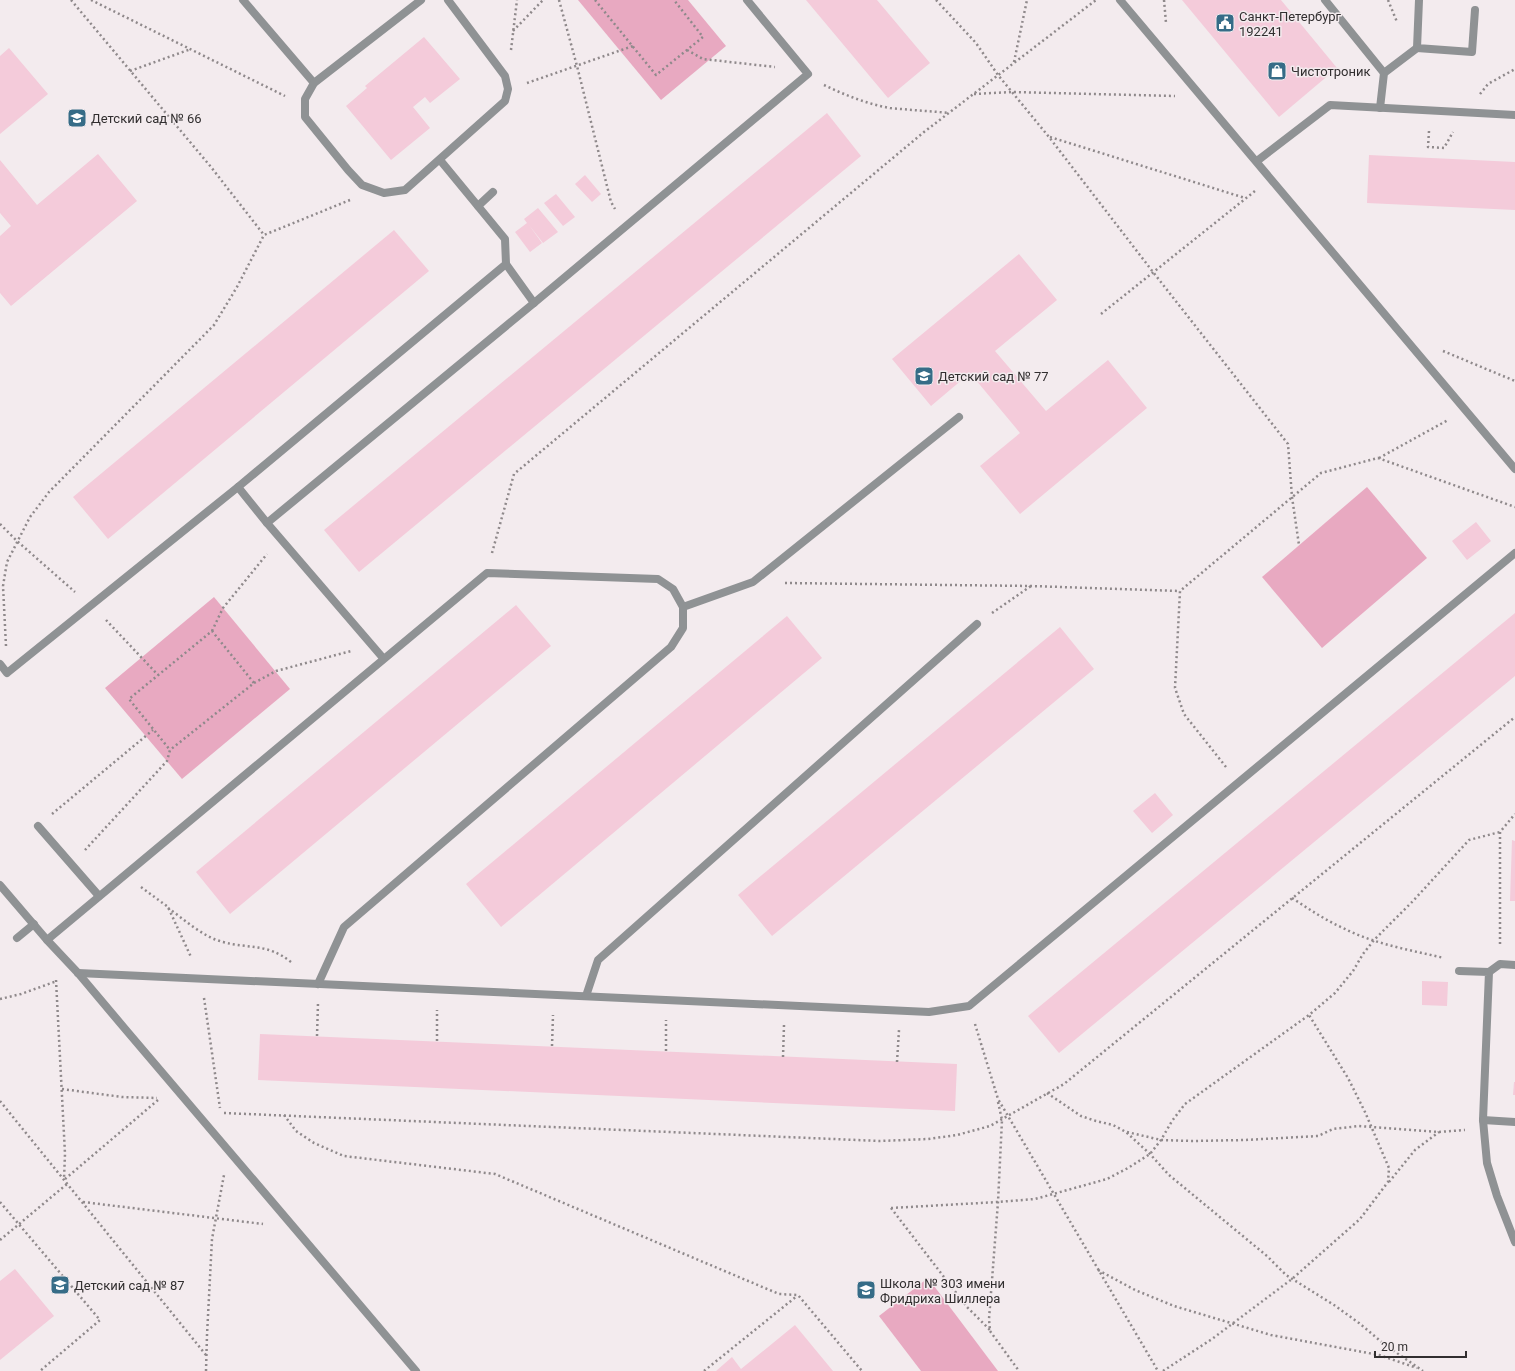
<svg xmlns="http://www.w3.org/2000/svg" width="1515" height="1371" font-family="Roboto,sans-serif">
<rect width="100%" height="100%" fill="#f3ebee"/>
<g fill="#e8a9c1">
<polygon points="578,0 688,0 726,46 661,100"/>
<polygon points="1367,487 1427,558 1322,648 1262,577"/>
<polygon points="214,597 290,689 182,779 105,688"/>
<polygon points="928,1278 998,1371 921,1371 879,1316"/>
</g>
<g fill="#f4cbda">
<polygon points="806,0 877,0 930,63 888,98"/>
<polygon points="1182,0 1281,0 1337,68 1279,117"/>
<polygon points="424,37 460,79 430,103 425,97 413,107 430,128 391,160 346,106 367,88 365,86"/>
<polygon points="9,48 48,94 0,134 0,56"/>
<polygon points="827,113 861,156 359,572 324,530"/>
<polygon points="98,154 137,201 11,306 0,293 0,236 11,226 0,213 0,160 37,205"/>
<polygon points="1369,155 1515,162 1515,210 1367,203"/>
<polygon points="585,175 601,194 592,202 575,184"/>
<polygon points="556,194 575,217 563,226 544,203"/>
<polygon points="538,208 558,232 543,243 529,225 542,243 530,252 515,232 527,223 524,219"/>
<polygon points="394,230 429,271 108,539 73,497"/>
<polygon points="1019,254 1057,300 995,351 1046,411 1108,360 1147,408 1020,514 980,466 1020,433 970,373 931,406 892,359"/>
<polygon points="1476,522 1491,541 1467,560 1452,541"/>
<polygon points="516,605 551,646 230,914 196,872"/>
<polygon points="1515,613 1515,676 1059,1053 1028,1016"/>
<polygon points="787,616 822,658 501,927 466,884"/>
<polygon points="1060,627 1094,669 772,936 738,895"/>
<polygon points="1155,793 1173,815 1152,833 1133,811"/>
<polygon points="1512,840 1515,841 1515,901 1510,901"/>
<polygon points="1422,981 1448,982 1447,1006 1422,1005"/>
<polygon points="260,1034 957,1064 955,1111 258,1080"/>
<polygon points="1514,1082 1515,1082 1515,1095 1513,1095"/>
<polygon points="15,1269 54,1316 0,1360 0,1281"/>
<polygon points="795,1325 833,1371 716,1371 732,1357 741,1369"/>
</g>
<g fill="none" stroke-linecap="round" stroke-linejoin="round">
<g stroke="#8f898b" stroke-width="2.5" stroke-dasharray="2 3" stroke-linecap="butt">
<polyline points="71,0 211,167 264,235"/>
<polyline points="91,0 285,96"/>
<polyline points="559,0 577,66 611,202 615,209"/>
<polyline points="595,0 656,75 703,37 674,0"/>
<polyline points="936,0 976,43 998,75 1049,137 1153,272 1288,444 1292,497 1299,545"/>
<polyline points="1164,0 1166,23"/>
<polyline points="1388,0 1397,22"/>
<polyline points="513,31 543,0"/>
<polyline points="511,50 517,0"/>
<polyline points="687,50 703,59 775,67"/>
<polyline points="1014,62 1027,0"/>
<polyline points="130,71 191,49"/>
<polyline points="527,83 633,46"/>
<path d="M824,85C845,95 867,104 890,108C910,110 929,111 949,113"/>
<polyline points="974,94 1012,92 1175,96"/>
<polyline points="1480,94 1488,84 1515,69"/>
<polyline points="1429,131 1428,147 1444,148 1453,132"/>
<polyline points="1050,137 1245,198"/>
<polyline points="1101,314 1255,191"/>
<polyline points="1443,351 1515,381"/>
<polyline points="1379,458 1448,420"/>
<polyline points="0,524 17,541 75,592"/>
<polyline points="492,553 514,474 924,132 1096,0"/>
<polyline points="785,583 1031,586 1180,591"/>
<polyline points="992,613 1031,586"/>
<polyline points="106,620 158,675"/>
<polyline points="212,631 223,608 267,554"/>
<polyline points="6,646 3,586 7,562 30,517 49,492 214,325 237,287 264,235 350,200"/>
<polyline points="254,683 276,671 351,651"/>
<polyline points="1226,767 1184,714 1175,688 1180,591 1321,473 1378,458 1515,507"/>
<polyline points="52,814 153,730"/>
<polyline points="85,850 167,761 170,750 254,683 212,631 129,699 170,750"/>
<polyline points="141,887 168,907 191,957"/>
<path d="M1292,898C1309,909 1325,920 1343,928C1374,944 1410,950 1444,958"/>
<path d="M168,908C185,920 203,937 223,942C249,949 267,943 291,962"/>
<polyline points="1500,944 1500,832 1515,814"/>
<polyline points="56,980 65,1154 64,1179"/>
<polyline points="204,998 220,1108"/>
<polyline points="0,999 21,994 57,981"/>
<polyline points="975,1024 998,1099 1158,1371"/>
<polyline points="317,1036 318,1003"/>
<polyline points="437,1041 437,1010"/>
<polyline points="552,1046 553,1015"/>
<polyline points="666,1051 666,1020"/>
<polyline points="783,1057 784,1025"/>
<polyline points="897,1062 899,1030"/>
<polyline points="62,1089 122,1097 157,1098"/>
<polyline points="1047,1093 1081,1116 1096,1121 1113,1125 1126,1132 1150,1154 1169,1175 1267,1256 1286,1275 1334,1305 1359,1323 1384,1344 1423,1371"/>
<polyline points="0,1101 206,1355"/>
<polyline points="998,1102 1002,1120 998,1202 989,1319 990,1331 1019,1371"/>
<polyline points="224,1113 880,1141 928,1139 957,1135 990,1126 1064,1084 1515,717"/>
<polyline points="284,1115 296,1131 314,1143 344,1156 495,1174 779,1294 798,1295 862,1371"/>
<polyline points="1127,1132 1161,1140 1192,1141 1245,1140 1318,1136 1333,1129 1359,1126 1439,1132 1465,1130"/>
<polyline points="65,1179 158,1100"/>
<polyline points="1389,1182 1415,1150 1439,1132"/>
<polyline points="0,1202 100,1320 40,1371"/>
<polyline points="83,1202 263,1224"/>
<polyline points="891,1208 998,1202 1035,1199 1107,1179 1128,1168 1150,1154 1161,1140 1172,1121 1185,1104 1309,1015 1335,993 1353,971 1363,954 1374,940 1413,901 1469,840 1500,832"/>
<polyline points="891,1208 967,1307 990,1330"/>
<polyline points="0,1240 67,1184"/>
<polyline points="1098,1270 1135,1290 1174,1306 1271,1335 1379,1355 1417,1368"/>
<polyline points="206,1371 207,1335 212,1239 224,1175"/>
<polyline points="704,1371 797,1296"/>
<polyline points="1163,1371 1212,1339 1292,1279 1360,1219 1388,1182 1389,1168 1365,1112 1348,1078 1309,1015"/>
</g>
<g stroke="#8f9294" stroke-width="8">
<polyline points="243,0 314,83"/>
<polyline points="421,0 314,83 305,99 305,117 348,170 362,185 384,193 405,190 505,101 508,89 505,76 448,0"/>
<polyline points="1120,0 1515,469"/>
<polyline points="1325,0 1384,73"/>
<polyline points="1419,0 1417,48 1472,52 1475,10"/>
<polyline points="1380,108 1384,73 1417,48"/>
<polyline points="1257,161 1330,105 1515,115"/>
<polyline points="478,206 493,192"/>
<polyline points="506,264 534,303"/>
<polyline points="238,487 267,523 534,303 808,74 747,0"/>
<polyline points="267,523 383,658"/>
<polyline points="683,607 753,582 959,417"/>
<polyline points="0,664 7,673 238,487 506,264 505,239 440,160"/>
<polyline points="38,826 99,896"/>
<polyline points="0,885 47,940 78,973 126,1030 416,1371"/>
<polyline points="17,938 34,924"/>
<polyline points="47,940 487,573 658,579 673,589 683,607 683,628 671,647 344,927 318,984"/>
<polyline points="1459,971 1489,972 1483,1120 1487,1163 1497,1196 1515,1242"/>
<polyline points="1489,972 1500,964 1515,965"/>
<polyline points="78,973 929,1012 969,1006 1515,553"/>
<polyline points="586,996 598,960 977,624"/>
<polyline points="1483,1120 1515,1122"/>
</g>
</g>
<defs>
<g id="civic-square" transform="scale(1)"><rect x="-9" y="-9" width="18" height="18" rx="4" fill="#366c87" stroke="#f3ebee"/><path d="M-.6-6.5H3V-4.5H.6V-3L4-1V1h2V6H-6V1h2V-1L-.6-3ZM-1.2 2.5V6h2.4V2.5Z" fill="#fff"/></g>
<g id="shop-square" transform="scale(1)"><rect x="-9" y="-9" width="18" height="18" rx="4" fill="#366c87" stroke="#f3ebee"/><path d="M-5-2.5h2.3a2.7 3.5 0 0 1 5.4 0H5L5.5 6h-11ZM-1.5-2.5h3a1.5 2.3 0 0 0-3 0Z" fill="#fff"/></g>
<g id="school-square" transform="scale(1)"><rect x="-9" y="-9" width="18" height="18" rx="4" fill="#366c87" stroke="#f3ebee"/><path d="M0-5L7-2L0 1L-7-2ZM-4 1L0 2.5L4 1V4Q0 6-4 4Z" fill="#fff"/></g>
</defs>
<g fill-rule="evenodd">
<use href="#civic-square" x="1225" y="23"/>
<use href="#shop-square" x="1277" y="71"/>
<use href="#school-square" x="77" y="118"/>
<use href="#school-square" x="924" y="376"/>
<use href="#school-square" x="60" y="1285"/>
<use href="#school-square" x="866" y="1290"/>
</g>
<g text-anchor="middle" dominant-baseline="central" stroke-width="3" stroke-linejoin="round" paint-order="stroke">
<g font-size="13" fill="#312e2f" stroke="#f3ebee" text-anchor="start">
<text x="1239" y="16">Санкт-Петербург<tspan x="1239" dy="15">192241</tspan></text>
<text x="1291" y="71">Чистотроник</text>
<text x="91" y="118">Детский сад № 66</text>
<text x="938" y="376">Детский сад № 77</text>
<text x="880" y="1283">Школа № 303 имени<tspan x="880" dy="15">Фридриха Шиллера</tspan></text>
<text x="74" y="1285">Детский сад № 87</text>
</g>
</g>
<path d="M1375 1351v6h91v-6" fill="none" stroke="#312e2f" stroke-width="2"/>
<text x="1381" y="1351" font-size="12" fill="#312e2f" stroke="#f3ebee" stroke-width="3" paint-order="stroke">20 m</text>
</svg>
